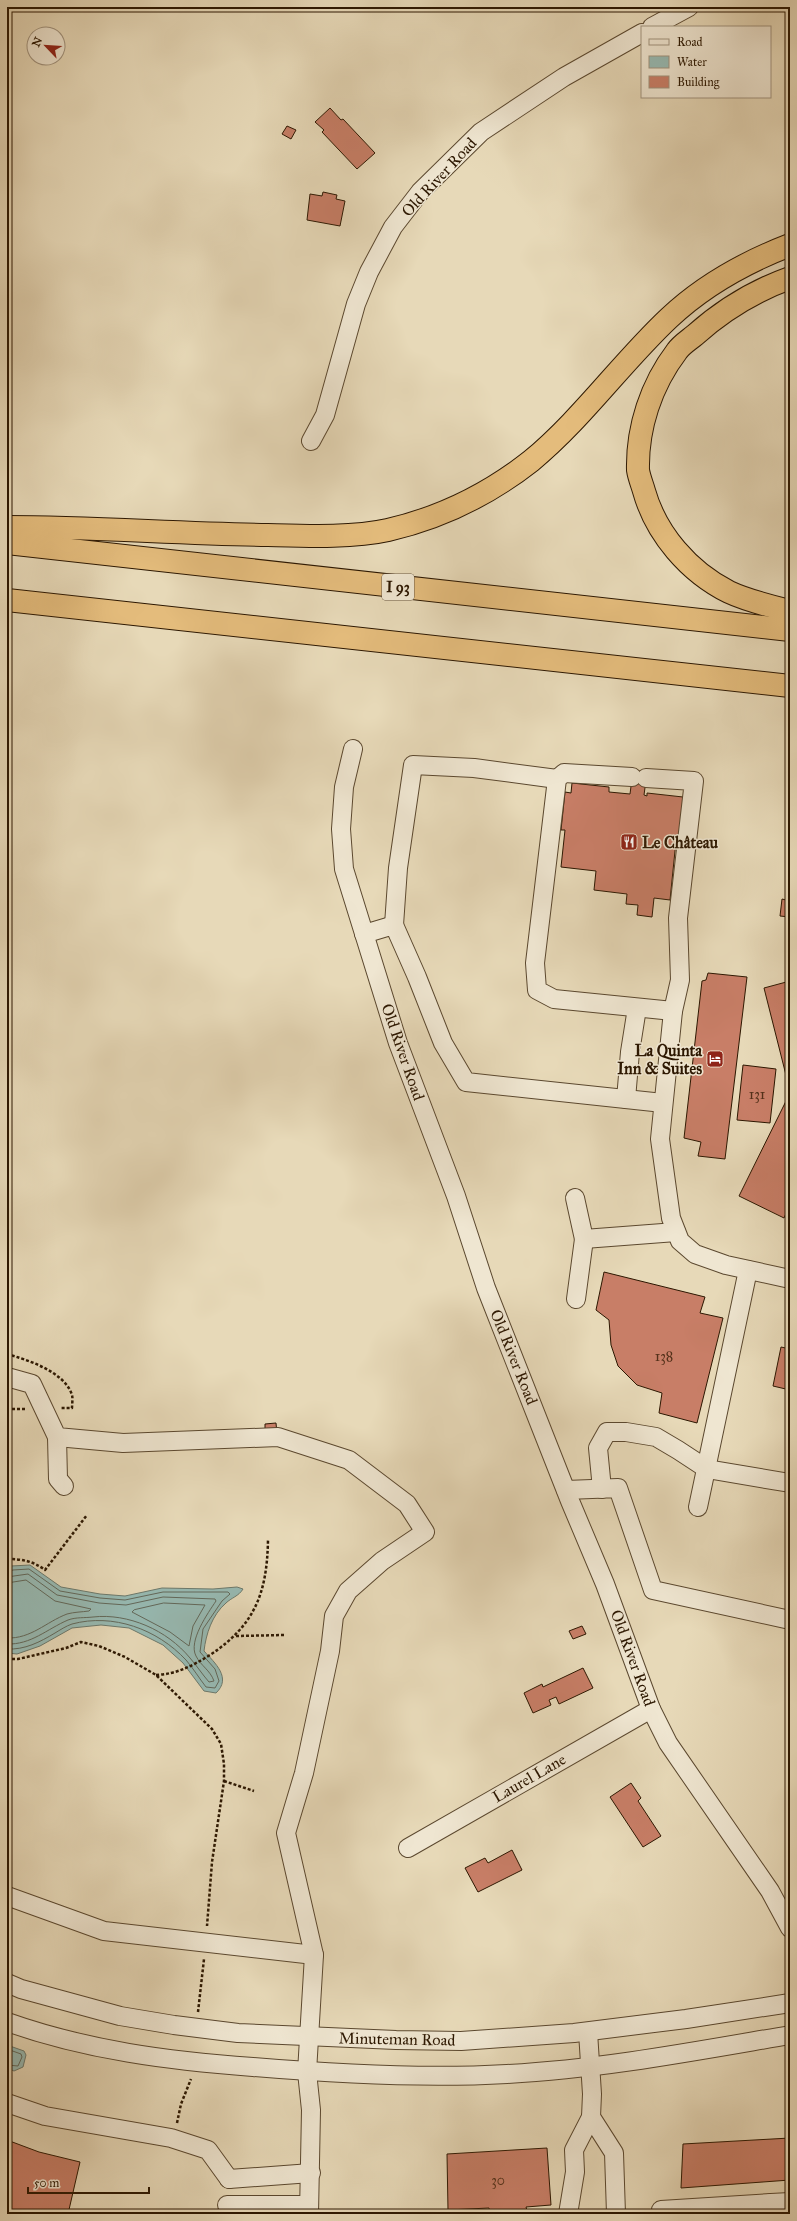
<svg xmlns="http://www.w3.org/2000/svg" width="797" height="2221" font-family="'IM FELL Great Primer',serif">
<rect width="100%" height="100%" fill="#e7d9b8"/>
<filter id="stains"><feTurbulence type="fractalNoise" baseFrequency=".005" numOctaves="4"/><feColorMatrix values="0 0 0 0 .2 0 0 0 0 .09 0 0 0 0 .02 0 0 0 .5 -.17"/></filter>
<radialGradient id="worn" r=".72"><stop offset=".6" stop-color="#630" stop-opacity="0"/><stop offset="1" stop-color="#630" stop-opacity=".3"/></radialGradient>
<g fill="#97bab3" stroke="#6c796c">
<path d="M30,1565L61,1587L100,1594L125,1596L162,1588L213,1589L237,1587L243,1589C239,1596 231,1598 226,1603C212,1615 206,1634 204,1651C215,1663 232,1678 216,1693L204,1691L183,1663L163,1645L129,1628L101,1625L72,1628L40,1646L17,1654L7,1653V1569L11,1566Z"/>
<polygon points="7,2045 24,2051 26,2055 23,2067 14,2071 7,2068"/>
</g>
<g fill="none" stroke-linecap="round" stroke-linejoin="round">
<g stroke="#62685a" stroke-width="1">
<path d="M7,1572L13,1570L29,1569L60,1591L100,1598L125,1600L163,1592H228L230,1594L222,1601L203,1629L200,1652L215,1669L219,1681L215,1688L206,1687C199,1678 193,1668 186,1660C157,1629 113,1613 72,1624C66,1626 60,1630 55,1633C40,1642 25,1650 7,1649"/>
<path d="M7,1577L28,1574L57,1595L99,1603L126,1605L163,1597L215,1599L216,1601C208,1613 188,1641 196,1656C201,1666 210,1670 214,1681L209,1682C202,1674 197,1666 190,1658C167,1630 128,1613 93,1617C85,1618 76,1617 68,1620C47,1629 31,1645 7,1644"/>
<path d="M7,1583L26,1580L55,1601L91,1609L89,1611C82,1612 74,1612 67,1614C46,1622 31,1639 7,1638"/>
<polygon points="164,1603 205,1605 193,1626 189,1646 170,1632 132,1612 134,1610"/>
<polyline points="7,2049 21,2054 22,2057 18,2066 7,2065"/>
</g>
</g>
<g fill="#c87e67" stroke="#2c1701">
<polygon points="330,108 341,120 343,119 375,153 357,169 322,132 324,130 315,122"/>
<polygon points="287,126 296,130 291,139 282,134"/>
<polygon points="323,192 337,195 336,199 345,201 340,226 307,220 310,194 322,196"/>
<polygon points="633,771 647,773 644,795 647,796 647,793 683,797 681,842 676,841 670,900 654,898 652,917 637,915 638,905 626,904 627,894 594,890 596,871 561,867 565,830 561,830 565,792 571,793 572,783 609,787 609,792 630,794"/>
<polygon points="790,867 790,917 780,916 782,899 786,900"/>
<polygon points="708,973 747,977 725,1159 698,1156 701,1142 684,1138 702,981 706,980"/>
<polygon points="790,981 790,1091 764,988"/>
<polygon points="743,1065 776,1069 770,1123 737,1120"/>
<polygon points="790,1093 790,1204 784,1218 739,1196"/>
<polygon points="604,1272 705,1297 700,1313 723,1318 697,1423 659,1413 662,1393 637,1385 618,1366 611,1345 609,1320 596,1310"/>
<polygon points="781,1347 790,1349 790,1390 773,1386"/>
<polygon points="276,1423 277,1434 265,1434 265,1424"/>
<polygon points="582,1626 586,1634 573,1639 569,1631"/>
<polygon points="583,1668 593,1688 559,1704 556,1697 549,1700 551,1705 533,1713 524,1693 542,1684 543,1687"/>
<polygon points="631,1783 641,1798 638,1801 661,1836 643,1847 610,1797"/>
<polygon points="512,1850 522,1870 478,1892 465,1868 485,1858 488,1863"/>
<polygon points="790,2138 790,2180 681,2188 683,2144"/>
<polygon points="7,2140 39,2152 80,2162 68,2214 7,2214"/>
<polygon points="547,2148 551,2205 526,2207 528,2214 490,2214 489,2208 448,2210 447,2154"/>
</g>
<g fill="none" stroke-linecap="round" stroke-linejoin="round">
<g stroke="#5b482f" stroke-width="20">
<g id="minor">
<polyline points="652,27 689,7"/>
<polyline points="311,441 325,415 356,304 369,272 393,227 420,192 481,132 564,77 642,33"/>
<polyline points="353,749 344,787 341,829 344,869 398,1043 456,1196 486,1288 570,1501 605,1584 651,1709 668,1743 770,1891 790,1928"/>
<polyline points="632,777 564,773 557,779 535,963 537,990 554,999 673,1011"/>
<polyline points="646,778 694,781 678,918 680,980 673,1011 660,1139 671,1218 680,1241 695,1254 726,1265 790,1279"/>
<polyline points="394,925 398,868 413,765 474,768 557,779"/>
<polyline points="364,934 394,925 417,977 443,1043 466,1082 663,1103"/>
<polyline points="626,1099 630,1052 637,1008"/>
<polyline points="575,1198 584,1239 676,1232"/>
<polyline points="576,1299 584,1239"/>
<polyline points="7,1377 32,1384 57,1437 123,1443 278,1437 349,1460 407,1504 425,1532 382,1561 348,1591 334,1616 330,1651 304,1773 286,1833 314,1955 307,2072 311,2110 309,2214"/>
<polyline points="57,1437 58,1479 64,1486"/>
<polyline points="602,1489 598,1448 607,1432 626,1432 656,1437 678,1450 707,1469 790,1483"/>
<polyline points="566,1490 618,1488 653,1590 790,1620"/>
<polyline points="698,1507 748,1270"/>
<polyline points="408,1848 651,1709"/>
<polyline points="7,1896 104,1931 314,1955"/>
<polyline points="7,1983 21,1989 120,2016 174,2025 238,2033 396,2040 461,2041 574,2033 686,2019 790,2003"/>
<path d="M7,2022C86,2050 169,2061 253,2067C336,2074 422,2079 507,2074C602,2069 696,2051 790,2035"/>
<polyline points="588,2032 592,2094 591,2117 614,2153 616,2214"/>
<polyline points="7,2103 45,2116 171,2138 208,2150 229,2179"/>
<polyline points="229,2179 311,2173"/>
<polyline points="227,2205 309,2205"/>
<polyline points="661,2210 771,2203"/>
<polyline points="568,2214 575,2172 574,2150 591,2117"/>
<polyline points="771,2214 771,2203 790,2202"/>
</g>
</g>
<g stroke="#2c1701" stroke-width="24">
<g id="highway">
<path d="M790,278C754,291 723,310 695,335C689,340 681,345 677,351C651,385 637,428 638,470C639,477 642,484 644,491C656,534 689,572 729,592C748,601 770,606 790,611"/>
<path d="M7,527C94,527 181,534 268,535C306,536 352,538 388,530C440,518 489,494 531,461C581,420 622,362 669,318C704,285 746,262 790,245"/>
<polyline points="7,543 790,630"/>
<polyline points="7,600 790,686"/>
</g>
</g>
<g stroke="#2c1701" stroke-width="2.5" stroke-dasharray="3 2" stroke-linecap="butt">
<path d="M7,1354C28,1360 65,1372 72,1395C73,1399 72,1404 72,1408H61"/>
<polyline points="7,1409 26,1409"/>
<path d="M7,1559C22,1559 33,1561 45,1570L87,1515"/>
<polyline points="236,1636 285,1635"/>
<polyline points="7,1659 18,1659 66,1648 81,1642 99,1646 125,1657 156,1675 212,1729 221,1744 224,1764 224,1781 212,1862 207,1926"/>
<path d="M156,1675C177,1674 192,1666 210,1655C255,1625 267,1593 268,1540"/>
<polyline points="224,1781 254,1791"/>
<polyline points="198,2012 204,1959"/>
<polyline points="177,2123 181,2104 191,2079"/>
</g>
<use href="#minor" stroke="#efe6d1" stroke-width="18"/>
<use href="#highway" stroke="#e4bc7c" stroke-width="22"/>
</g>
<defs>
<g id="restaurant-square" transform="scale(0.9)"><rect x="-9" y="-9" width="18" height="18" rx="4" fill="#8f2418" stroke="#efe6d1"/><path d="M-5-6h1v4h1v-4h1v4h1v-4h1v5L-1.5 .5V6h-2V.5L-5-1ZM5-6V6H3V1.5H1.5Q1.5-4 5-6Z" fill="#fff"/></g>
<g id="hotel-square" transform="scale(0.9)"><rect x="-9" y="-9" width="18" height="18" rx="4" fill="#8f2418" stroke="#efe6d1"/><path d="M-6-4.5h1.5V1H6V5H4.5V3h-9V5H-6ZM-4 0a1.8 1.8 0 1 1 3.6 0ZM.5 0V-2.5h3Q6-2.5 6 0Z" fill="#fff"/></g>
</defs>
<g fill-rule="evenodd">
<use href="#restaurant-square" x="629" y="842"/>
<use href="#hotel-square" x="715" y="1059"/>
</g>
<g text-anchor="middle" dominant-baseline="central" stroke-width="3" stroke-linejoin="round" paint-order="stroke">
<g font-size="14" fill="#53311a">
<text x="757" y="1094">131</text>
<text x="664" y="1356">138</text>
<text x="498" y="2180">30</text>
</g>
<rect fill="#efe6d1" stroke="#66553f" stroke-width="1" x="382" y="574" width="32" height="26" rx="3"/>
<g font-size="15" font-weight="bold" fill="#2c1701">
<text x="398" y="587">I 93</text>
</g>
<g font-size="16" fill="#2c1701" stroke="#efe6d1">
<text transform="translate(439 177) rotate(-47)">Old River Road</text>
<text transform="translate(403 1052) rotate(71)">Old River Road</text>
<text transform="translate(514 1357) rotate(68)">Old River Road</text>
<text transform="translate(633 1658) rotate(70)">Old River Road</text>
<text transform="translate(529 1778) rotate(-30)">Laurel Lane</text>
<text transform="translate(397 2039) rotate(1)">Minuteman Road</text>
</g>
<g font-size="16" font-weight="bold" fill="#2c1701" stroke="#efe6d1" text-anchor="start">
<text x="642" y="842">Le Château</text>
<text x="702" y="1050" text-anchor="end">La Quinta<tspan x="702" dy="18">Inn &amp; Suites</tspan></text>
</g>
</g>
<rect width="797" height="2221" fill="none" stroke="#e7d9b8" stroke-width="24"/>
<rect x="8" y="8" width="781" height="2205" fill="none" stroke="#2c1701" stroke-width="2"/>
<rect x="12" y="12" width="773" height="2197" fill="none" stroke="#2c1701"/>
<rect x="641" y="26" width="130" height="72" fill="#efe6d1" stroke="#a1937e"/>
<rect x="649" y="39" width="20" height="6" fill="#efe6d1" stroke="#a1937e"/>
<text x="677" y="46" font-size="12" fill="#2c1701">Road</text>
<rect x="649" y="56" width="20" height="12" fill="#97bab3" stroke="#a1937e"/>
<text x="677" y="66" font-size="12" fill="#2c1701">Water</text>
<rect x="649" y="76" width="20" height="12" fill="#c87e67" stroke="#a1937e"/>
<text x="677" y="86" font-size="12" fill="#2c1701">Building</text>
<g transform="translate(46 46) rotate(295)"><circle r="19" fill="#efe6d1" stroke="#a1937e"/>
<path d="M0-3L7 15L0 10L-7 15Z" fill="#8f2418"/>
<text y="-6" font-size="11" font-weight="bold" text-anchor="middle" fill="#2c1701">N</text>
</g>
<path d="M28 2187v6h121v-6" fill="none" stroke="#2c1701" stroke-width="2"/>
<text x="34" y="2187" font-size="12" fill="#2c1701" stroke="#efe6d1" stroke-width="3" paint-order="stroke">50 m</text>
<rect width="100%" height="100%" filter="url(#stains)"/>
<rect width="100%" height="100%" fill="url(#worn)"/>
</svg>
